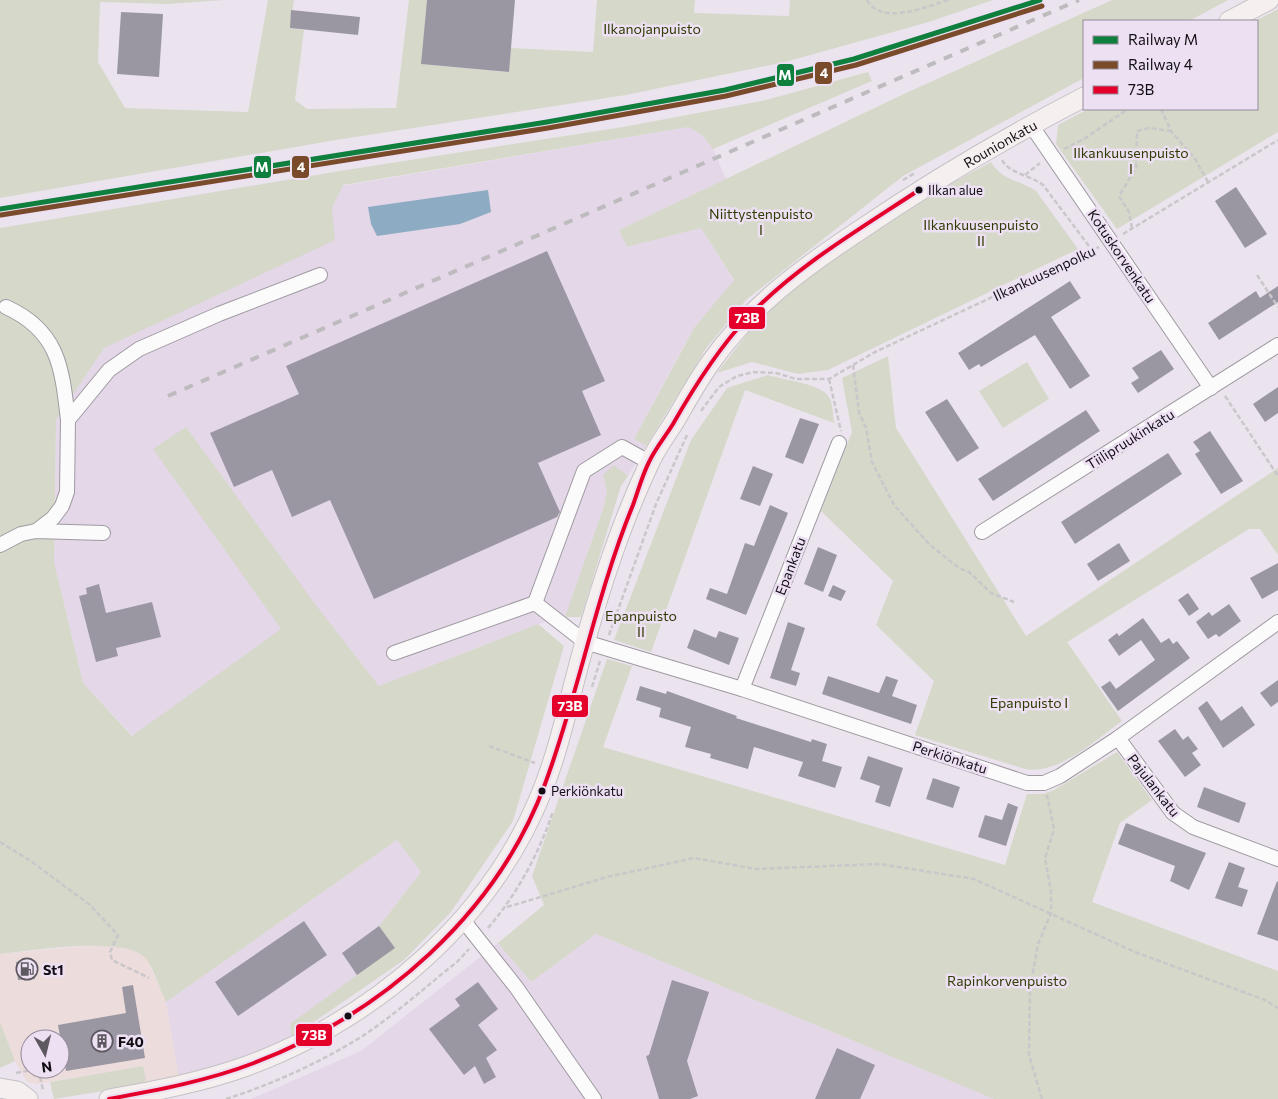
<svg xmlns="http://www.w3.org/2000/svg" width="1278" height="1099" font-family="Commissioner,sans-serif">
<rect width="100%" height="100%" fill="#ebe4ee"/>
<path fill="#ecdcdb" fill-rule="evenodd" d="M84,946H111L135,951L147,959L166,1002L179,1078L141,1085L146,1080L143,1066L37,1084L27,1082L15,1061L0,1022V954ZM30,1039H60V1069H30Z"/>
<g fill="#e3d7e8">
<polygon points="689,127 703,136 713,149 726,179 619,230 627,247 701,228 734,281 694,328 677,358 634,439 646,446 628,476 614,465 604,506 565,617 538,624 379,686 315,605 133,736 83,683 54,562 56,420 104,348 332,208 342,186"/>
<polygon points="397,840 421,872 379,926 395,948 292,1037 242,1059 179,1078 166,1002"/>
<polygon points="596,934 994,1099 251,1099 361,1051 498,943 531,982"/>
</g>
<g fill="#d6d8ca">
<polygon points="0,0 224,0 168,4 100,2 98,62 125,108 248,112 268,0 294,0 290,28 304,30 295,100 307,109 396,108 409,0 427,0 422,64 508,72 511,48 593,52 597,0 695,0 694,13 789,16 790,0 993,0 929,22 785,62 626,95 336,140 0,198"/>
<polygon points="1112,0 1228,0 1189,21 1084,21 1084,78 903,176 746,300 707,347 646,446 634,439 694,328 734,280 701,228 627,247 619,230 906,93"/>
<polygon points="1278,9 1278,132 1117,229 1056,144 1058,125 1088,109 1257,109 1255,21"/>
<path d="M868,72L872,81L713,149L703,136L689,127L343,185L332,208L335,240L104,348L56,420L54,562L83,683L132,736L281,629L153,449L186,427L315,604L379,686L538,624L564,646L513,821L451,912L404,960L292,1037L290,1024L357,975L379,926L421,872L397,840L166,1002C160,989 155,972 147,960C129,934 30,951 0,954V228L346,170L623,127L766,100Z"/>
<path d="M991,162C1004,182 1018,179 1036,191L1078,249L828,370L798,374L752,362L717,373L754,325L830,256L915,203Z"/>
<path d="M888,356L896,428L1026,636L1278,468V555L1260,529H1249L1067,642L1122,721C1095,740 1059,775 1025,769L915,735L934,681L876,625L893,581L821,511L852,432L842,378Z"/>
<polygon points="1027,362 1049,399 1003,428 979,391"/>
<path d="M768,375C784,380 822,384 829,397C833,404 833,415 834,423L745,390L651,652L614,640L691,440L727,388Z"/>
<polygon points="614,465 628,476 621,486 581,617 565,617 604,506 607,491 603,475"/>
<polygon points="607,659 632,666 603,747 1005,865 1027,794 1043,794 1054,790 1117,752 1152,800 1120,823 1092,902 1278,971 1278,1099 994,1099 596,934 531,982 498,943 544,905 532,876"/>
<polygon points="0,1022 15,1061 0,1068"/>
<polygon points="143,1066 146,1080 141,1085 54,1099 50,1082"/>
</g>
<polygon fill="#8dabc3" points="488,190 491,212 460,224 377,236 371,224 368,207"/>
<g fill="#9a97a3">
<polygon points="427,0 515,0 509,72 421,64"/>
<polygon points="291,10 360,17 358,35 290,28"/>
<polygon points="121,12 163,14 159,77 117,74"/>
<polygon points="1236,187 1267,234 1245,248 1215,201"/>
<polygon points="547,251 605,381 582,391 601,435 538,463 560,512 557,517 374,599 330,500 292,517 272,470 234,487 210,433 299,394 286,366"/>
<polygon points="1070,281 1081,298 1051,317 1090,376 1070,389 1035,335 981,367 979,364 969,370 958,353"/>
<polygon points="1278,286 1278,302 1219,340 1208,323 1256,291 1260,298"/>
<polygon points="1161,350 1174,369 1138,393 1131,383 1139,378 1132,368"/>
<polygon points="1278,387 1278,413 1265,422 1253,404"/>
<polygon points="947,399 979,448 957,462 925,412"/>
<polygon points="1086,410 1100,431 993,501 978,479"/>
<polygon points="800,418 819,424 803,464 785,457"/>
<polygon points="1210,431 1243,481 1221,494 1195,454 1200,451 1193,442"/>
<polygon points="1168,453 1182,474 1075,544 1061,522"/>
<polygon points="753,466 773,474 760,506 740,499"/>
<polygon points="770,505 788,513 746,615 706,599 710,588 727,594 745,543 754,546"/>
<polygon points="1119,543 1130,561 1098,581 1087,564"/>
<polygon points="818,547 837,555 823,592 804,584"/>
<polygon points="1278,563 1278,590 1262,599 1250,578"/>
<polygon points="99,584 106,613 152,602 161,637 116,648 118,656 96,662 79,596 87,594 86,588"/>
<polygon points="833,585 846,591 841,601 828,596"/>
<polygon points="1188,593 1199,609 1189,616 1178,600"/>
<polygon points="1229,604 1241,621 1219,637 1216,634 1208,639 1196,622 1209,612 1212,616"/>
<polygon points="1143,618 1161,643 1169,638 1173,644 1177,641 1190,658 1118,711 1101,687 1110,681 1116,689 1155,660 1141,640 1119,656 1108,640 1117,633 1119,636"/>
<polygon points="788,622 805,628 791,670 800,673 796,686 770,678"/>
<polygon points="694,629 716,638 719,631 739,638 729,665 687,648"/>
<polygon points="828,676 879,693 886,676 898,680 892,696 917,705 911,724 822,694"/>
<polygon points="1278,680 1278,702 1271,707 1260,693"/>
<polygon points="640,686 666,694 667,691 737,716 736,718 811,742 812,739 827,744 822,761 842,767 835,788 798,776 803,762 754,747 748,769 710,758 711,754 685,747 691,727 659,717 661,708 636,700"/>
<polygon points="1207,701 1221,721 1242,706 1255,725 1223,748 1198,708"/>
<polygon points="1175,729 1183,740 1188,736 1198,749 1192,753 1201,765 1185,777 1158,741"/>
<polygon points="868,756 903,768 890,807 875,802 880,786 860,779"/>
<polygon points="933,778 960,787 953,808 926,799"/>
<polygon points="1204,787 1246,803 1239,823 1197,807"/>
<polygon points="1008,803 1018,807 1006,846 978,837 985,815 1002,820"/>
<polygon points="1126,823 1206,853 1189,890 1170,881 1175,866 1118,844"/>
<polygon points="1229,862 1245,868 1238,887 1248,890 1242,907 1215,898"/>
<polygon points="1277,881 1278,882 1278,941 1257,934"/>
<polygon points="304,921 327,955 238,1016 215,982"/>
<polygon points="379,926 395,948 357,975 342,953"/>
<polygon points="32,960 35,979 18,980 16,962"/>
<polygon points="672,980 709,992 687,1061 698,1096 690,1099 659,1099 646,1056 649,1055"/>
<polygon points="478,982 498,1009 478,1025 497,1050 486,1058 496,1077 484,1084 475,1066 464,1075 429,1029 460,1006 455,999"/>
<polygon points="133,985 145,1058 66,1071 58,1025 126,1013 122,987"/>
<polygon points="837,1048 875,1065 860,1099 815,1099"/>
</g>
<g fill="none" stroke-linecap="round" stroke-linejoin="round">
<g stroke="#9f9aa1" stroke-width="16">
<g id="minor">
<polyline points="1031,125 1211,388"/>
<path d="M6,307C59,331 62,368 68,420"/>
<polyline points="36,531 53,518 62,506 67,492 68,420 109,370 139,349 219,314 320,275"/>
<polyline points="982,532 1278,345"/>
<polyline points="0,545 21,534 36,531 103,533"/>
<polyline points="535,603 584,471 622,447 649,462"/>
<polyline points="394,653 535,603 585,642 742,689 1027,783 1044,783 1060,776 1118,738 1278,622"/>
<polyline points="742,689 839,443"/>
<polyline points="1118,738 1173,813 1193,827 1278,859"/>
<polyline points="463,920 516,987 594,1099"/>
</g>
</g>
<g stroke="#c4c1c5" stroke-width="21">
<g id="major">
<polyline points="1229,21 1269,0"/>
<polyline points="0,1088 17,1091 28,1099"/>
<path id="s1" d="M109,1099C156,1091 202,1082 247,1066C376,1018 492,919 543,789C561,744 570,694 584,646C601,585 622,521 649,464C656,448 667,434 676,419C687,400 698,380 711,362C750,306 804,267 860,230C932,181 1007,137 1084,97"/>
</g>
</g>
<g stroke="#c9c7ca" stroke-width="2.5" stroke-dasharray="5 2.5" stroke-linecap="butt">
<path d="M867,0C881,26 926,7 948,0"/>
<polyline points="1161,109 1171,131 1195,159 1208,182"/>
<polyline points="1064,149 1084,139 1128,109"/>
<path d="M1002,160C1010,174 1030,175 1043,185L1092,250"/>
<polyline points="1025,175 1040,163"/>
<polyline points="903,180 915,173"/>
<polyline points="1132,228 1129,212 1119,196 1136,168 1137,131 1149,128 1171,131"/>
<polyline points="1123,234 1278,140"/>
<polyline points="1257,275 1278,307"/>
<polyline points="853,365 859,412 866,428 872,462 894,505 930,545 959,568 969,572 991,593 1014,602"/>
<polyline points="829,379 841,431"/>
<polyline points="1225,396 1278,476"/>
<polyline points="701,411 719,387 737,376 754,372 776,373 796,379 829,379 875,352 1099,247"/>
<polyline points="609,635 656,504 687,435"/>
<polyline points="592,687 600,661"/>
<polyline points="489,746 535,763"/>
<polyline points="0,842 32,862 90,905 118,935 110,952 112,960 149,978"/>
<polyline points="507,907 607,877 694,858 756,869 880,864 974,879 1135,952 1265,1000 1278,1008"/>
<path d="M488,928C517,894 539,854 553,811"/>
<polyline points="16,1073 32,1070"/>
<polyline points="40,1077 43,1090"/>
<path d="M226,1099C273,1084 319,1063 361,1037C395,1015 425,987 457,962L469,949"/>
<polyline points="1042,1099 1029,1055 1030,989 1038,944 1051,913 1051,891 1045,858 1054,829 1047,795"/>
</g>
<use href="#minor" stroke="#fcfbfc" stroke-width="14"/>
<use href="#major" stroke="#f5f0ef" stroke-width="19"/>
<polyline stroke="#bdbbbe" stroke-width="4" stroke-dasharray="9 9" stroke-linecap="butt" points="168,396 1079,0"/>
<g stroke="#ece0f2" stroke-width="8">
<path id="bus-1" d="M109,1099C158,1090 207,1081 254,1063C382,1014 497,914 545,784C579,692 596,595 633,505C638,491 642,476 649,462C655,449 665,437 673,424C694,387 718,349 747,318C796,266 860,229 919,190"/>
</g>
<use href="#bus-1" stroke="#e4002b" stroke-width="4"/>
<g stroke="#ece0f2" stroke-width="9">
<polyline id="rail-1" points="0,209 547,122 725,90 854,59 1040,0"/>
</g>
<g stroke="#ece0f2" stroke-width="9">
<polyline id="rail-2" points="1,215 548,128 726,96 856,65 1042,6"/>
</g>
<use href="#rail-1" stroke="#0e7f3c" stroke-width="5"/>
<use href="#rail-2" stroke="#7a4b2a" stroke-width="5"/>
</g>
<defs>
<g id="fuel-ring" transform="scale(1.125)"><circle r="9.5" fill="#ece0f2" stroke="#5e5960" stroke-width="1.5"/><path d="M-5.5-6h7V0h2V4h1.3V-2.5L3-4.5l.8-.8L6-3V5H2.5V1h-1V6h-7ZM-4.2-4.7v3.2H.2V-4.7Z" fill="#5e5960"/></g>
<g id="building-ring" transform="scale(1.125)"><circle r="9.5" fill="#ece0f2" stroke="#5e5960" stroke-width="1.5"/><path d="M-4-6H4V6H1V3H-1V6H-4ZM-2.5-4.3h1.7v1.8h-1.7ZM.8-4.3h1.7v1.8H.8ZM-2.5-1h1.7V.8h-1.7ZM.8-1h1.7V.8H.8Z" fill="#5e5960"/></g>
</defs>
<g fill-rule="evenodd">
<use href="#fuel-ring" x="27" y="969"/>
<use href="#building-ring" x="102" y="1041"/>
</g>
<g fill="#120e14" stroke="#ece0f2" stroke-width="2">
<circle cx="919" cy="190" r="4.5"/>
<circle cx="542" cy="791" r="4.5"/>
<circle cx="348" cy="1016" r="4.5"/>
</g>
<g text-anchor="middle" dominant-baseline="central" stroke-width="5" stroke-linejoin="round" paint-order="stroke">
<g font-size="13" fill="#120e14" stroke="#ece0f2" text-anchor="start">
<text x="928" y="190">Ilkan alue</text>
<text x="551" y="791">Perkiönkatu</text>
</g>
<g font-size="14" fill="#303a01" stroke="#ece0f2">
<text x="652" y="28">Ilkanojanpuisto</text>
<text x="1131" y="152">Ilkankuusenpuisto<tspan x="1131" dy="16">I</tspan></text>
<text x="761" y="213">Niittystenpuisto<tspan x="761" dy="16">I</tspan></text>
<text x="981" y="224">Ilkankuusenpuisto<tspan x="981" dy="16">II</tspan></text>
<text x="641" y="615">Epanpuisto<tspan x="641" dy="16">II</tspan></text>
<text x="1029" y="702">Epanpuisto I</text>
<text x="1007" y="980">Rapinkorvenpuisto</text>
</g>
<g font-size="14" fill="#120e14" stroke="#ece0f2">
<text stroke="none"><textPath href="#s1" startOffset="1386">Rounionkatu</textPath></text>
<text transform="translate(1122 256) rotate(56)">Kotuskorvenkatu</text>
<text transform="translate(1044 273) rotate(-25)">Ilkankuusenpolku</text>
<text transform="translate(1130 439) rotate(-32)">Tiilipruukinkatu</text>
<text transform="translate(790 566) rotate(-69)">Epankatu</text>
<text transform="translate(950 757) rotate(18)">Perkiönkatu</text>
<text transform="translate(1154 785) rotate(52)">Pajulankatu</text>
</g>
<g font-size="14" font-weight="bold" fill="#120e14" stroke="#ece0f2" text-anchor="start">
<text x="43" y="969">St1</text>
<text x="118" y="1041">F40</text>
</g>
</g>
<g stroke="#ece0f2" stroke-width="2">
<rect x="814" y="61" width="19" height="24" rx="5" fill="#7a4b2a"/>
<rect x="776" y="63" width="19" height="24" rx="5" fill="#0e7f3c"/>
<rect x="253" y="155" width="19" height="24" rx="5" fill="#0e7f3c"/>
<rect x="291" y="155" width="19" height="24" rx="5" fill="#7a4b2a"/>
<rect x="728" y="306" width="38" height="24" rx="5" fill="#e4002b"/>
<rect x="551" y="694" width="38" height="24" rx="5" fill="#e4002b"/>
<rect x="295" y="1023" width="38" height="24" rx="5" fill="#e4002b"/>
</g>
<g font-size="14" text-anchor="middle" font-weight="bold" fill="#fff">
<text x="824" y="78">4</text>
<text x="785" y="80">M</text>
<text x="262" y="172">M</text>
<text x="301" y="172">4</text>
<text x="747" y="323">73B</text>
<text x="570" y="711">73B</text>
<text x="314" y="1040">73B</text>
</g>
<rect x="1083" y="20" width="175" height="90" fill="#ece0f2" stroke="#958c99"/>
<rect x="1093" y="36" width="25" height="8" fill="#0e7f3c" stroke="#958c99"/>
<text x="1128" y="45" font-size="15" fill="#120e14">Railway M</text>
<rect x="1093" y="61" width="25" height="8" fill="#7a4b2a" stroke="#958c99"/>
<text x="1128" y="70" font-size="15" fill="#120e14">Railway 4</text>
<rect x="1093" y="86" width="25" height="8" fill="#e4002b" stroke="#958c99"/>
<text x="1128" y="95" font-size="15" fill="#120e14">73B</text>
<g transform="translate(45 1054) rotate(172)"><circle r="24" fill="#ece0f2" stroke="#958c99"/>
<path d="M0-4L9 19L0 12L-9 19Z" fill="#5e5960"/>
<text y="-8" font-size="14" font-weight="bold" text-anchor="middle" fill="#120e14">N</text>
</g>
</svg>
